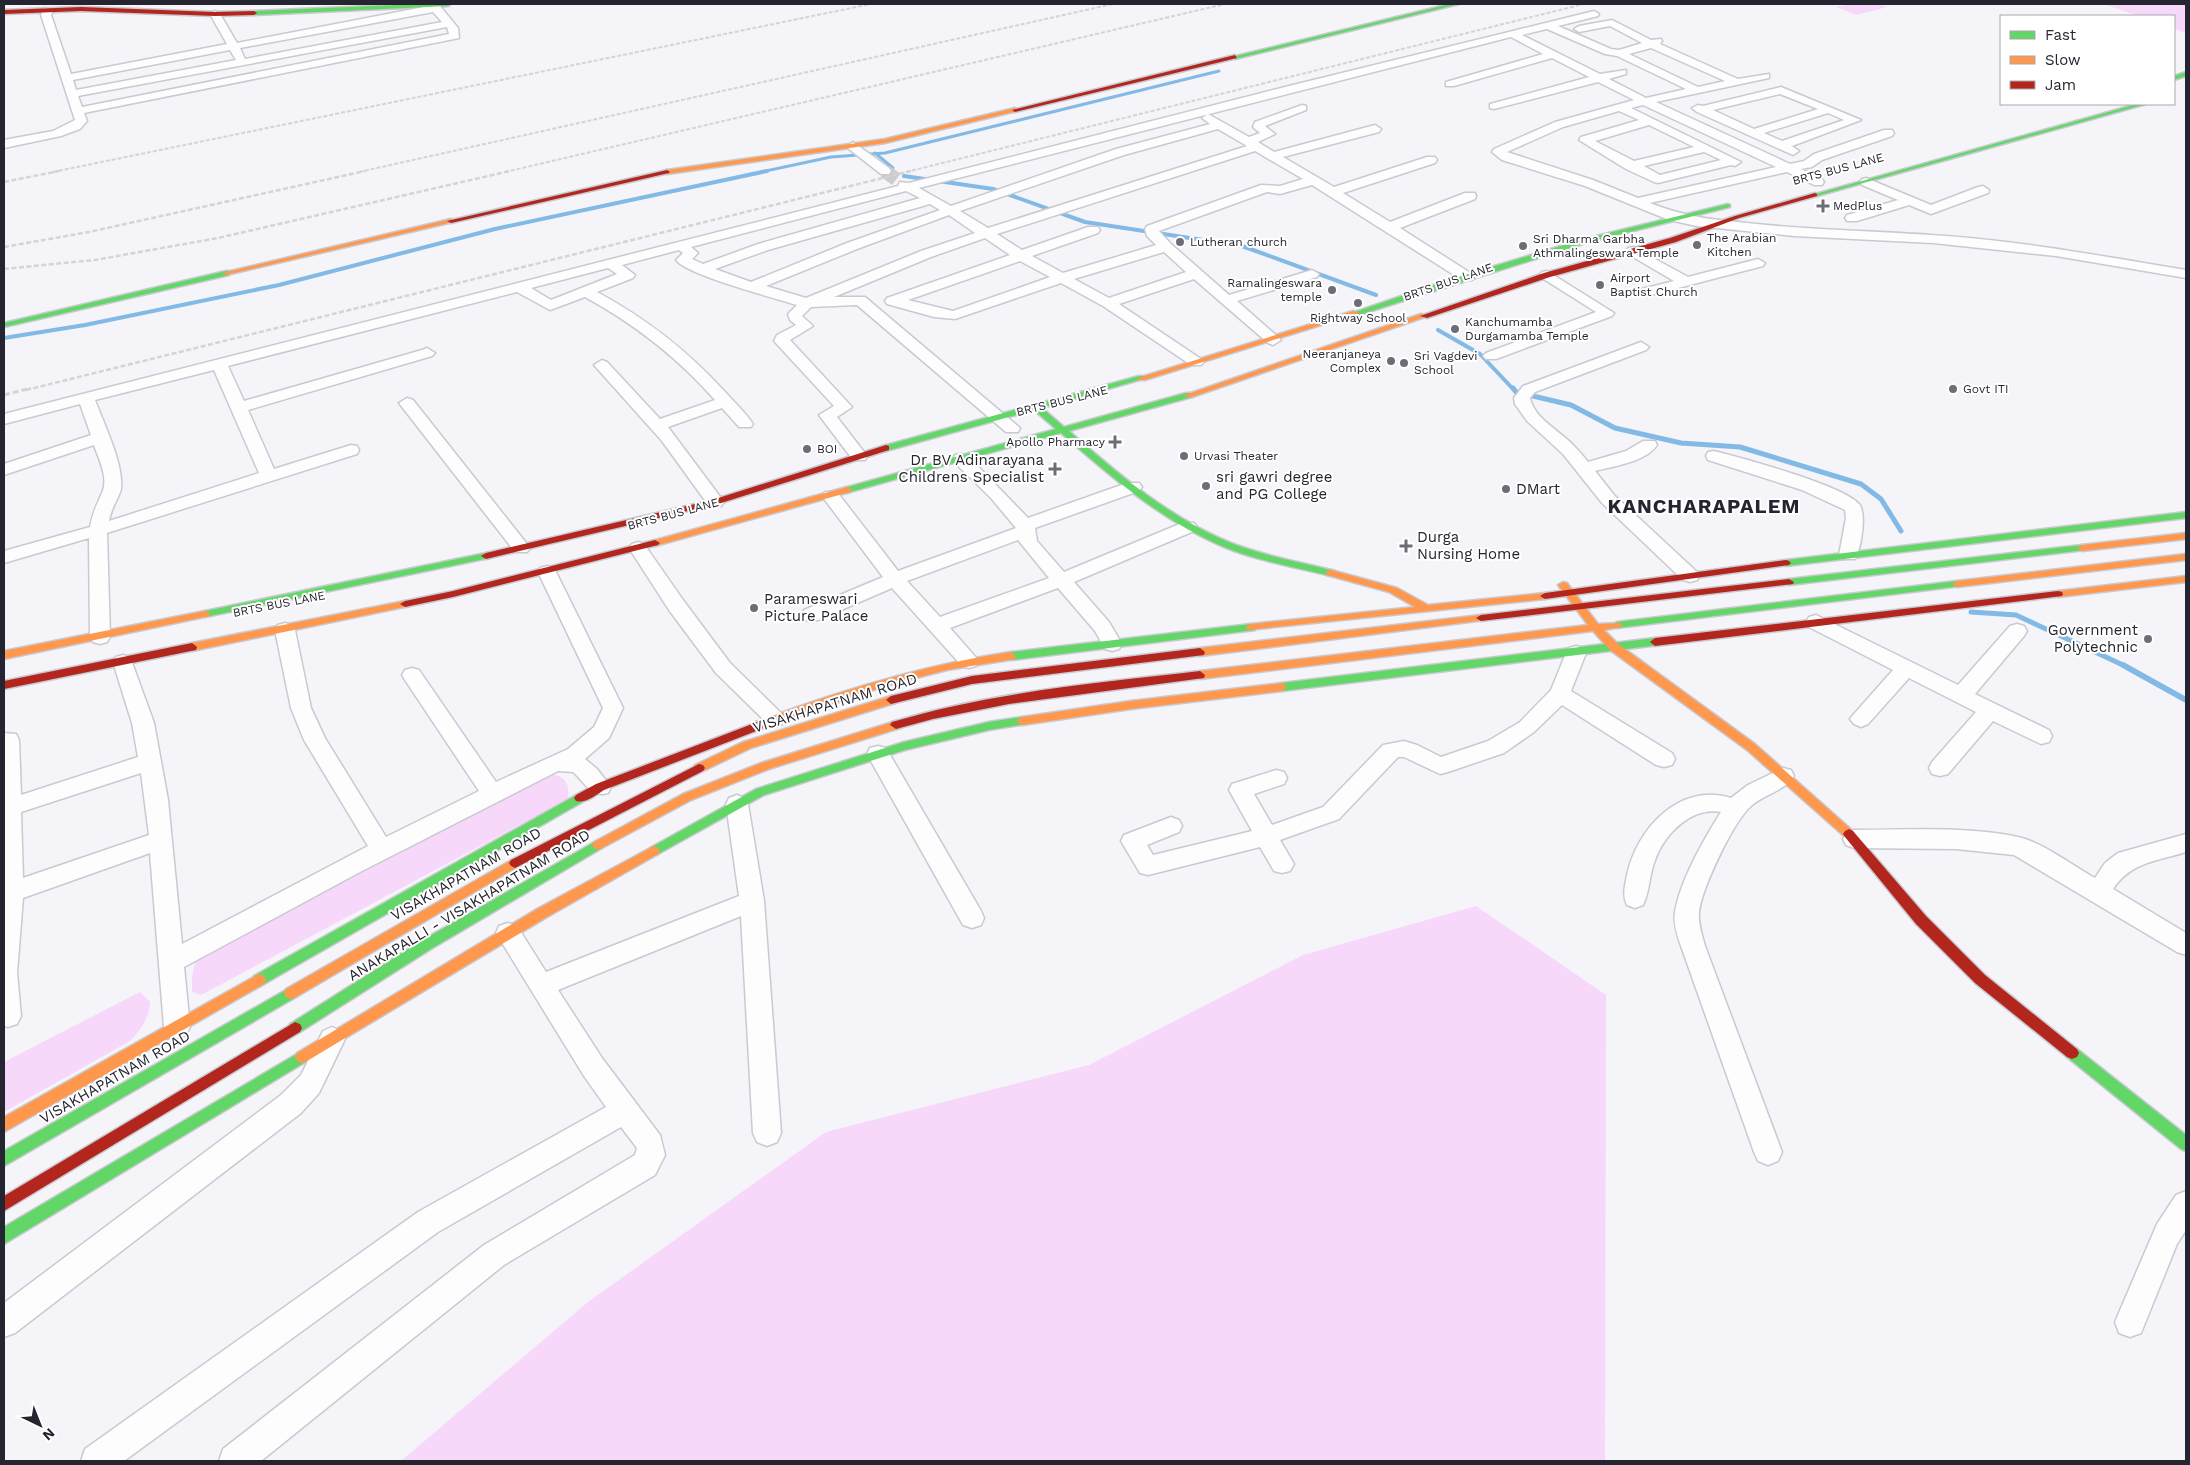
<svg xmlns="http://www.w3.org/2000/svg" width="2190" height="1465" font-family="'Work Sans',sans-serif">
<rect width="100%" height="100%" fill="#f4f4f9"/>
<g fill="#f7d8fb">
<polygon points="1851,4 1878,4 1887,7 1856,15 1836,7"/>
<polygon points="2104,4 2186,4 2186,33 2174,29 2174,16 2138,16"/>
<path d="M552,774C566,777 570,785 568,799L201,995L192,992V976L196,960L413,843Z"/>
<polygon points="1476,906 1606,995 1605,1461 401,1461 588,1302 826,1132 1089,1065 1303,955"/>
<path d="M140,992L150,1002C150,1018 140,1030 130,1041L4,1112V1062Z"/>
</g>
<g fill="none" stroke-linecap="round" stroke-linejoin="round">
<g stroke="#82b9e5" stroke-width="3">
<polyline points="875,153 893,168"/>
<polyline points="761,172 831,157 885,153 1219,71"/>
</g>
<g stroke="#82b9e5" stroke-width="4">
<polyline points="904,176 993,189 1085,222 1242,246 1376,295"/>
<polyline points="1438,330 1480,354 1514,390"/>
<polyline points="4,338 85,325 279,285 495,229 767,171"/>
</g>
<g stroke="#82b9e5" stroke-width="5">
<polyline points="1513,388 1516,392 1571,405 1615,428 1681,443 1740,447 1861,484 1881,499 1901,531"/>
<polyline points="1971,612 2016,615 2125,666"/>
</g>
<polyline stroke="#82b9e5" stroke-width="6" points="2123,665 2186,700"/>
<polyline stroke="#cbcbd1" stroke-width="14" stroke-dasharray="14 7" stroke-linecap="butt" points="885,171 897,180"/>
<g stroke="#c9c9d1" stroke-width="3">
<g id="street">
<path d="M429,4L440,6L458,28L459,38L84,113L87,121L80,129L61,136L4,148V140L53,131L75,120L41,15L44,8L53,10L51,15L71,74L227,44L210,14L215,11L220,14L237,43L429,6ZM433,12L442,22L245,59L240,48ZM447,27L449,34L82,107L78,96ZM230,50L236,60L76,90L73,80Z"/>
<path d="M1594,11L1599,14L1598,16L1558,26L1611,49L1619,50L1642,43L1610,26L1579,32L1574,29L1579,26L1612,20L1651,40L1661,39L1662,41L1660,44L1738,79L1769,74V78L1656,102L1790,164L1804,161L1814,154L1884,130H1892L1894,133L1892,136L1822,160L1812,167L1801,169L1822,179L1824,182L1822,185H1814L1787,172L1650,203C1688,218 1717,220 1757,224C1815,230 1873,231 1931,235C2017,240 2101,256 2186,270V278L2056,256L1933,243L1794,236L1697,226L1669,220L1585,186L1502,160L1492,152L1494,149L1555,122L1634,100L1598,82L1494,109L1490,108V104L1589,77L1552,58L1454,86H1446V82L1543,54L1511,37L919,188L951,206L1116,149L1210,124L1202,118L1208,114L1249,137L1260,133L1253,127L1255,122L1302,105L1306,106V110L1265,126L1275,134L1258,142L1274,152L1375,125L1381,129L1379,132L1283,157L1334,187L1427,157H1435L1437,160L1435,163L1343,193L1390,222L1465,193H1475L1476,196L1475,199L1400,228L1472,274L1474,277L1472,280H1462L1312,185L1280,194L1267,192L1159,231L1171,244L1229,295L1312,270L1319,274L1317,277L1237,301L1278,337L1281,340L1273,345L1268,343L1194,279L1119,304L1201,359L1204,362L1201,365H1191L1103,306L1061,283L955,319L934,317L887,304L885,301L887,298L1010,255L985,238L931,257L834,297H865L1020,428L1018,432H1006L857,305L811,307L802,316L813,326L790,340L852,407L837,417L867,456L865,460H853L819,415L834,406L774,341L777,335L796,325L790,320L788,314L797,305C775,298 687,275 676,260L683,253L679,250L622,265L635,275L633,278L597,292C647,319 687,350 725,392C734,402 745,412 753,424L751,427H739L722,408L668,427L724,502L721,506H709L662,441L594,365L602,360L607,362L660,419L715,400C677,357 636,325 585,297L550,310L517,292L228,366L244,401L422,350L427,348L435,353L432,356L248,410L274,469L351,445L357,446L359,450L357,454L107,533L110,637L107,642L100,644L93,642L90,637L89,538L4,563V551L90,527C93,511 96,507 102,493C109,478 99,460 94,445L4,475V464L91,435L80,404L4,424V414L898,186L900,182L909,183L1289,86ZM1547,29L1605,54L1617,56L1686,89L1646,98L1609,79L1626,74V70L1600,74L1522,35ZM1651,48L1725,81L1698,87L1629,54ZM1643,105L1776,167L1638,198L1593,180L1507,152L1563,127L1619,111L1639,120L1581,137L1579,140L1626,169L1654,182L1658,183L1731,165L1735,166L1741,162L1631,108ZM1649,125L1694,147L1634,161L1595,141ZM1218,129L1247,146L988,228L960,211L1124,155ZM1255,151L1303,179L1280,186L1261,185L1147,226L1145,229L1147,236L1156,245L1063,273L1032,256L1098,233L1100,230L1098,227H1088L1022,250L997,234ZM1704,152L1721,160L1660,175L1644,166ZM906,191L920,198L758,244L703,264L692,259L698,253L691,247ZM930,204L940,210L847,243L751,282L715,269L768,250ZM949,215L975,233L921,251L806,298L766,286L857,249ZM1164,252L1186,272L1109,298L1074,279ZM1020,261L1050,277L953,311L908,300ZM608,268L617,274L551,300L531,288ZM214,370L259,473L109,521C111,508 119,498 121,489C124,465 104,424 95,400Z"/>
<path d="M1781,87L1861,120L1792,146L1799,151L1793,155L1697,112L1692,108L1698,105L1703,106ZM1780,94L1818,109L1754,129L1713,110ZM1828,113L1844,120L1782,141L1764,133Z"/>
<polygon points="853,142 889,168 891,171 889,174 881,174 849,149 847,146"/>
<polygon points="1866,178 1931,205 1978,187 1983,186 1989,190 1988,193 1931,214 1909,205 1857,221 1847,221 1845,218 1847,215 1898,200 1862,185 1860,182 1862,179"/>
<polygon points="1633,247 1688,277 1758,259 1765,263 1763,266 1647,296 1642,295 1640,292 1642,289 1674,281 1628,254 1626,251 1628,248"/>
<polygon points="1547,271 1614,313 1612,316 1496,359 1486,359 1483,356 1486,353 1596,312 1542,278 1540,275 1542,272"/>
<path d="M1641,342L1649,347L1646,350L1535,392L1530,398C1534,419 1562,432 1575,447C1580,452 1584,457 1588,462L1626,451L1643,441H1655L1657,445C1646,462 1614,466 1595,471L1614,495L1697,572L1699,576L1697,580L1690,582L1683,580L1602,503L1563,454L1527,421L1515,404L1514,398L1523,386Z"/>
<polygon points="407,398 413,400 527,544 530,548 527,552 515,552 399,403"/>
<path d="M1714,451C1742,458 1842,485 1859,504C1867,513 1861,549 1855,559H1841L1839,555L1846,518L1845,510L1802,490L1708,460L1706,456L1708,452Z"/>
<path d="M961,454L967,455L1028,518L1127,483H1139L1142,487L1139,491L1035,528L1037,541L1064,572L1182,523H1194L1197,527L1194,531L1074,582L1109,622L1122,644L1119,649L1112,651L1105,649L1095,631L1058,588L950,628L979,661L976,666L969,668L962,666L892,588L818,620L811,621L804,620L801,615L804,610L883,577L825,500L822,496L825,492H837L898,571L1016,528L991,498L955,463L953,459L955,455ZM1018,540L1049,578L940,617L907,581Z"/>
<polygon points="638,542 644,544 683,600 730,663 782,714 786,719 782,724 775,727 768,724 716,673 669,610 629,548 632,544"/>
<path d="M547,566L554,568L556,572L623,708L609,738L585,759L597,769L611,787L608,793C590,798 585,782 573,772L558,771L360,872L184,967L190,1027L186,1035L177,1038L168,1035L164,1027L150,853L23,898L17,973L21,1016L17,1024L8,1027L4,1026V733L16,734L19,740L21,795L138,757L132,723L113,662L116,657L123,655L130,657L154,723L168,800L182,944L368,846L304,740L291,708L275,630L278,625L285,623L292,625L295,630L311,708L325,738L386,837L479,791L405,680L402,675L405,670L412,668L419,670L496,782L568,749L594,727L603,708L538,572L540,568ZM141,773L149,835L23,878L21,812Z"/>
<polygon points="1816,615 1958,685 2010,626 2017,624 2024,626 2027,631 2024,636 1975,694 2049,730 2052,736 2049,742 2041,744 1993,721 1948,774 1940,776 1932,774 1929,768 1932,762 1976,712 1909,678 1868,724 1861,727 1854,724 1850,719 1854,714 1893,670 1809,627 1806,622 1809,617"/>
<polygon points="1576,646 1583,648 1586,653 1571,691 1672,753 1675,759 1672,765 1664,767 1656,765 1562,705 1534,732 1504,753 1448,772 1440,774 1404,757 1398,757 1339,819 1280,840 1294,864 1290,871 1282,873 1274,871 1260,847 1148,875 1140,873 1121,841 1124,835 1171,817 1179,820 1182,826 1179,832 1147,845 1153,855 1252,831 1229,790 1232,784 1276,770 1284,772 1287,778 1284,784 1254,794 1272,825 1323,807 1383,745 1404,741 1417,745 1441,757 1488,741 1520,722 1551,690 1566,653 1569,648"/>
<polygon points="878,746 886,748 981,911 984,918 981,925 972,928 963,925 867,754 870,748"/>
<path d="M1783,768L1791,770L1794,776C1786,790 1763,795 1751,806C1733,822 1702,888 1699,912C1698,924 1702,935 1705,946L1782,1152L1778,1161L1768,1165L1758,1161L1754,1152L1681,946C1677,935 1673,923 1675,912C1680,881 1704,839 1721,812C1692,806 1664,834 1655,860C1649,875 1650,891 1643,905L1635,908L1627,905C1622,895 1625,886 1627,875C1637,828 1680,782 1731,798L1748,785Z"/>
<polygon points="737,795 745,798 748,804 764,901 781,1133 777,1142 767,1146 757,1142 753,1133 741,916 558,990 602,1058 660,1135 665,1155 655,1175 504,1265 261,1461 219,1461 223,1449 484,1245 635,1155 637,1148 621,1127 438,1232 124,1461 81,1461 85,1449 418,1212 606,1107 584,1076 496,933 499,926 508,923 517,926 546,972 739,896 726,804 729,798"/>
<path d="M1854,830C1907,830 1966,826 2018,837C2042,842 2073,866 2095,878L2105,863L2118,853L2186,834V852C2157,861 2131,862 2113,889L2186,933V955L2177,952L2014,855L1956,849L1854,848L1846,845L1843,839L1846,833Z"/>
<polygon points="332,1027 341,1031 345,1039 319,1093 301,1113 15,1333 4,1337 4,1303 281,1095 301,1075 323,1031"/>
<polygon points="2186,1191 2186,1230 2177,1244 2141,1333 2130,1337 2119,1333 2115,1322 2157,1224 2176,1195"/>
</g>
</g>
<g stroke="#c9c9d1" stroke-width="3">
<g id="fast">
<polygon points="419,4 451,4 448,6 254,15 251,13 254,11"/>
<polygon points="1450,4 1459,4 1235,59 1232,57"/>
<polygon points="2186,72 2186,76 2174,80 2174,76"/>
<polygon points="2137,104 2146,104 1817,196 1812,195"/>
<polygon points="1728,204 1730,205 1730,207 1589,242 1359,315 1352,313 1445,281 1584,239"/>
<polygon points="226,271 229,271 229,275 4,327 4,323"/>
<path d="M1139,376H1145L1146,378L1042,408L1064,427L1186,393H1192V397L1069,431C1119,475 1170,518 1231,543C1264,556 1300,562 1335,571L1336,573L1335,575L1331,576C1295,567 1258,561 1224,547C1162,521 1111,477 1061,433L850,492L847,493L842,490L844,488L1056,429L1034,410L886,451L883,450V446Z"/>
<polygon points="2186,512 2186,518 1786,566 1781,563 1786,560"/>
<polygon points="2082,545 2087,548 2085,550 1789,585 1784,582 1789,579"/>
<polygon points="486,553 491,556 489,558 205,617 200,614 205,611"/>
<polygon points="1957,581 1961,582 1962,584 1961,586 1617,628 1612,625 1617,622"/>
<polygon points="1251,624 1255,626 1256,628 1255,630 1011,660 1006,656 1011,652"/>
<polygon points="1655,638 1660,642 1659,645 1282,691 1277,687 1282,683"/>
<polygon points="1022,717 1026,718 1028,721 1026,724 989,730 905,750 764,795 658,854 654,856 650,854 648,851 650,848 756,789 904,742 989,722"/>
<polygon points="580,793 584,795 586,798 584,801 264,984 259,986 254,984 252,980 254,976"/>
<polygon points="598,840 602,842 604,845 602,848 431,949 300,1032 295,1034 290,1032 288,1028 290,1024 421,941"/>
<polygon points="291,987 296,989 298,993 296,997 4,1166 4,1151"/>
<polygon points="2072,1047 2077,1049 2186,1135 2186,1151 2181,1149 2067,1057 2065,1053 2067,1049"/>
<polygon points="302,1051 307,1053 309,1057 307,1061 4,1244 4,1227"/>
</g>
</g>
<g stroke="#c9c9d1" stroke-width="3">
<g id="slow">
<polygon points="1015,108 1017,109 1017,111 885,143 667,174 664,172 667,170 885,139"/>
<polygon points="451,219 455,221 453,222 226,275 222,273"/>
<polygon points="1353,311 1360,313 1145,380 1139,380 1138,378"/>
<polygon points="1421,314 1428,316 1192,397 1186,397 1185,395"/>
<polygon points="847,487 852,490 850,492 655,546 650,543 652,541"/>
<polygon points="2186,533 2186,539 2082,551 2077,548 2082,545"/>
<polygon points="2186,554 2186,560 1957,587 1952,584 1957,581"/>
<polygon points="1331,570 1397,588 1428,605 1545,593 1550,596 1545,599 1247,630 1246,628 1247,626 1251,624 1415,607 1389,592 1327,575 1326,573 1327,571"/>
<polygon points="2186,576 2186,582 2058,597 2053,594 2058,591"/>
<polygon points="1563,582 1567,583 1598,624 1621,623 1622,625 1621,627 1604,630 1618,644 1755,744 1853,831 1855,834 1853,837 1845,837 1747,750 1610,650 1593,631 1200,679 1195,675 1200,671 1588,625 1558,585"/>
<polygon points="405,601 410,604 409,606 192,651 187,647 192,643"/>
<polygon points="205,611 209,612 210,614 209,616 4,659 4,651"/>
<polygon points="1481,615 1485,616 1486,618 1485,620 1200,656 1195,652 1200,648"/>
<path d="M1011,652L1016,656L1015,659L947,670L885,686L760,729L754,725L756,722C839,691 923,665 1011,652Z"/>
<polygon points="1282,683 1287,687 1282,691 1131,709 1022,725 1016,721 1022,717 1131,701"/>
<polygon points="891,696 896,700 895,703 751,748 703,771 695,771 693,768 695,765 743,742"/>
<polygon points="896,721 900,722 902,725 900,728 769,769 691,800 602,848 598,850 594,848 592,845 594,842 683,794 761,763"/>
<polygon points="654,846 658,848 660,851 658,854 547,917 307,1061 302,1063 297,1061 295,1057 297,1053 537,909"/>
<polygon points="515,858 519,860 521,863 519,866 296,997 291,999 286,997 284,993 286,989"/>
<polygon points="259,974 264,976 266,980 264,984 4,1132 4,1117"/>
</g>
</g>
<g stroke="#c9c9d1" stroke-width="3">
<g id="jam">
<polygon points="81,7 215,12 254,11 257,13 254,15 215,16 81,11 4,14 4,10"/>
<polygon points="1235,55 1237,58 1015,112 1012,110"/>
<polygon points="667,170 670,172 669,173 451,223 447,221"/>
<polygon points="1815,193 1817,194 1817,196 1739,218 1676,242 1550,277 1427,318 1420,316 1544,273 1670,238 1735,216"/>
<polygon points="886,445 889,446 889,450 718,504 486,559 481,556 486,553 712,500"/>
<polygon points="655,540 660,543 658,545 453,597 405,607 400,604 405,601 453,591"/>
<polygon points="1786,560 1789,561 1791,563 1789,565 1545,599 1540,596 1545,593"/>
<polygon points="1789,579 1794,582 1793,584 1481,621 1476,618 1481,615"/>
<polygon points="2058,591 2062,592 2063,594 2062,596 1655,646 1650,642 1655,638"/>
<polygon points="192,643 197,647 196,650 4,689 4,681"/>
<polygon points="1200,648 1205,652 1204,655 972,684 891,704 886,700 891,696 972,676"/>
<path d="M1200,671L1205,675L1204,678L1009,704L933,719L896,729L890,725L892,722C992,692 1097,683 1200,671Z"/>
<path d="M760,721L764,722L766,725L764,728L604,790C596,795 585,804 576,801L574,798L576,795L596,784Z"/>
<polygon points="699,764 703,765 705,768 703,771 519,866 515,868 511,866 509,863 511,860"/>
<polygon points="1849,829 1853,831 1926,916 1985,975 2077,1049 2079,1053 2077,1057 2072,1059 2067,1057 1975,983 1916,924 1845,837 1843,834 1845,831"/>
<polygon points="295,1022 300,1024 302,1028 300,1032 4,1211 4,1196"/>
</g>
</g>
<use href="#street" fill="#fdfdfe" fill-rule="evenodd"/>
<use href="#fast" fill="#63d668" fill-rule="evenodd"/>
<use href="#slow" fill="#ff974d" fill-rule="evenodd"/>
<use href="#jam" fill="#b3261e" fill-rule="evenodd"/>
<g stroke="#d4d4d6" stroke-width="2" stroke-dasharray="4 2" stroke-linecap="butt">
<polyline points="53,172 871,4"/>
<polyline points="359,172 1113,4"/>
<polyline points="505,172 1225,4"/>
<polyline points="906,172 1584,4"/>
</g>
<g stroke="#d4d4d6" stroke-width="2.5" stroke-dasharray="5 2.5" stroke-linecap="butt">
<polyline points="4,182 59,171"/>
<polyline points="4,247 89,232 365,171"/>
<polyline points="4,269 95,260 218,238 510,171"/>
<polyline points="26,390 911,171"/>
</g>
<polyline stroke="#d4d4d6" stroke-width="3" stroke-dasharray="6 3" stroke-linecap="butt" points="4,395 31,388"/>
</g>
<g fill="#6d6d77" stroke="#fff" stroke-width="2">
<path d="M1820.5 198.5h5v5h5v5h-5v5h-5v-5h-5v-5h5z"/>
<circle cx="1180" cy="242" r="5"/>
<circle cx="1697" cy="245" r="5"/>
<circle cx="1523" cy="246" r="5"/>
<circle cx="1600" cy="285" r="5"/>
<circle cx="1332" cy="290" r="5"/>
<circle cx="1358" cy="303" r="5"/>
<circle cx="1455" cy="329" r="5"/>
<circle cx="1391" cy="361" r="5"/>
<circle cx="1404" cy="363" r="5"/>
<circle cx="1953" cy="389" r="5"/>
<path d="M1112.5 434.5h5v5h5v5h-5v5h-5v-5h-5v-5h5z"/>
<circle cx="807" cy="449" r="5"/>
<circle cx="1184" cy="456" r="5"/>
<path d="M1052.5 461.5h5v5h5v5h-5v5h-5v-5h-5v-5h5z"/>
<circle cx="1206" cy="486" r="5"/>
<circle cx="1506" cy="489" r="5"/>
<path d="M1403.5 538.5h5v5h5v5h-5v5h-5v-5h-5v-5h5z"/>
<circle cx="754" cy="608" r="5"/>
<circle cx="2148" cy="639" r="5"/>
</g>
<g text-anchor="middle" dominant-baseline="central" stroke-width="4" stroke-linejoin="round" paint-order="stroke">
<g font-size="12" fill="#252531" stroke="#fff">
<text transform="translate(1838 169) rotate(-15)">BRTS BUS LANE</text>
<text transform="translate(1448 282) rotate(-19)">BRTS BUS LANE</text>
<text transform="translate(1062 401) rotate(-14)">BRTS BUS LANE</text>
<text transform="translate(673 514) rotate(-15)">BRTS BUS LANE</text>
<text transform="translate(279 604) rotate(-11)">BRTS BUS LANE</text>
</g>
<g font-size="12" fill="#252531" stroke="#fff" text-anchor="start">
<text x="1833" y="206">MedPlus</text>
<text x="1707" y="238">The Arabian<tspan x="1707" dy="14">Kitchen</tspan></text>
<text x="1533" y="239">Sri Dharma Garbha<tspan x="1533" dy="14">Athmalingeswara Temple</tspan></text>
<text x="1190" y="242">Lutheran church</text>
<text x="1610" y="278">Airport<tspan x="1610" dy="14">Baptist Church</tspan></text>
<text x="1322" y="283" text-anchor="end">Ramalingeswara<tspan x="1322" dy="14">temple</tspan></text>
<text x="1358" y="318" text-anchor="middle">Rightway School</text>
<text x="1465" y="322">Kanchumamba<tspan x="1465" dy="14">Durgamamba Temple</tspan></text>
<text x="1381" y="354" text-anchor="end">Neeranjaneya<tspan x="1381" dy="14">Complex</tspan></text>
<text x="1414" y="356">Sri Vagdevi<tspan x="1414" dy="14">School</tspan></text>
<text x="1963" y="389">Govt ITI</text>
<text x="1105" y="442" text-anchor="end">Apollo Pharmacy</text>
<text x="817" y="449">BOI</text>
<text x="1194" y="456">Urvasi Theater</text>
</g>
<g font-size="15" fill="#252531" stroke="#fff" text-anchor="start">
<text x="1044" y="460" text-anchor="end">Dr BV Adinarayana<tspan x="1044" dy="17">Childrens Specialist</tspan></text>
<text x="1216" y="477">sri gawri degree<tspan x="1216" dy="17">and PG College</tspan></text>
<text x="1516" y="489">DMart</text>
<text x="1417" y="537">Durga<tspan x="1417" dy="17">Nursing Home</tspan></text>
<text x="764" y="599">Parameswari<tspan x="764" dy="17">Picture Palace</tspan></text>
<text x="2138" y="630" text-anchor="end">Government<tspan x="2138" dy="17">Polytechnic</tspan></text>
</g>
<g font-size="15" fill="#252531" stroke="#fff">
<text transform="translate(835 703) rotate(-17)">VISAKHAPATNAM ROAD</text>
<text transform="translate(466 874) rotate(-30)">VISAKHAPATNAM ROAD</text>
<text transform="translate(469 905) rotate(-31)">ANAKAPALLI - VISAKHAPATNAM ROAD</text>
<text transform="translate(115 1077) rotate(-30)">VISAKHAPATNAM ROAD</text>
</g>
<g font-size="20" font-weight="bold" letter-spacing="1" fill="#252531" stroke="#fff">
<text x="1704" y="506">KANCHARAPALEM</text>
</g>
</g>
<rect width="2190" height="1465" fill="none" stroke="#252531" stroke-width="10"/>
<rect x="2000" y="15" width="175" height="90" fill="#ffffff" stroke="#a8a8ad"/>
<rect x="2010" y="31" width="25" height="8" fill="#63d668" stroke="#a8a8ad"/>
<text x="2045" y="40" font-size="15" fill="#252531">Fast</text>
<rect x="2010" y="56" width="25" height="8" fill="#ff974d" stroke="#a8a8ad"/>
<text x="2045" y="65" font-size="15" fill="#252531">Slow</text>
<rect x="2010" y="81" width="25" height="8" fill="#b3261e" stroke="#a8a8ad"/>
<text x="2045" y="90" font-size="15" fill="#252531">Jam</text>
<g transform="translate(40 1425) rotate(137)" stroke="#ffffff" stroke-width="4" paint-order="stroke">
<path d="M0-4L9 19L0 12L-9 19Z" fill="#252531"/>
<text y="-8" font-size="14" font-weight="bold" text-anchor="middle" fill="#252531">N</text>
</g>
</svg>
